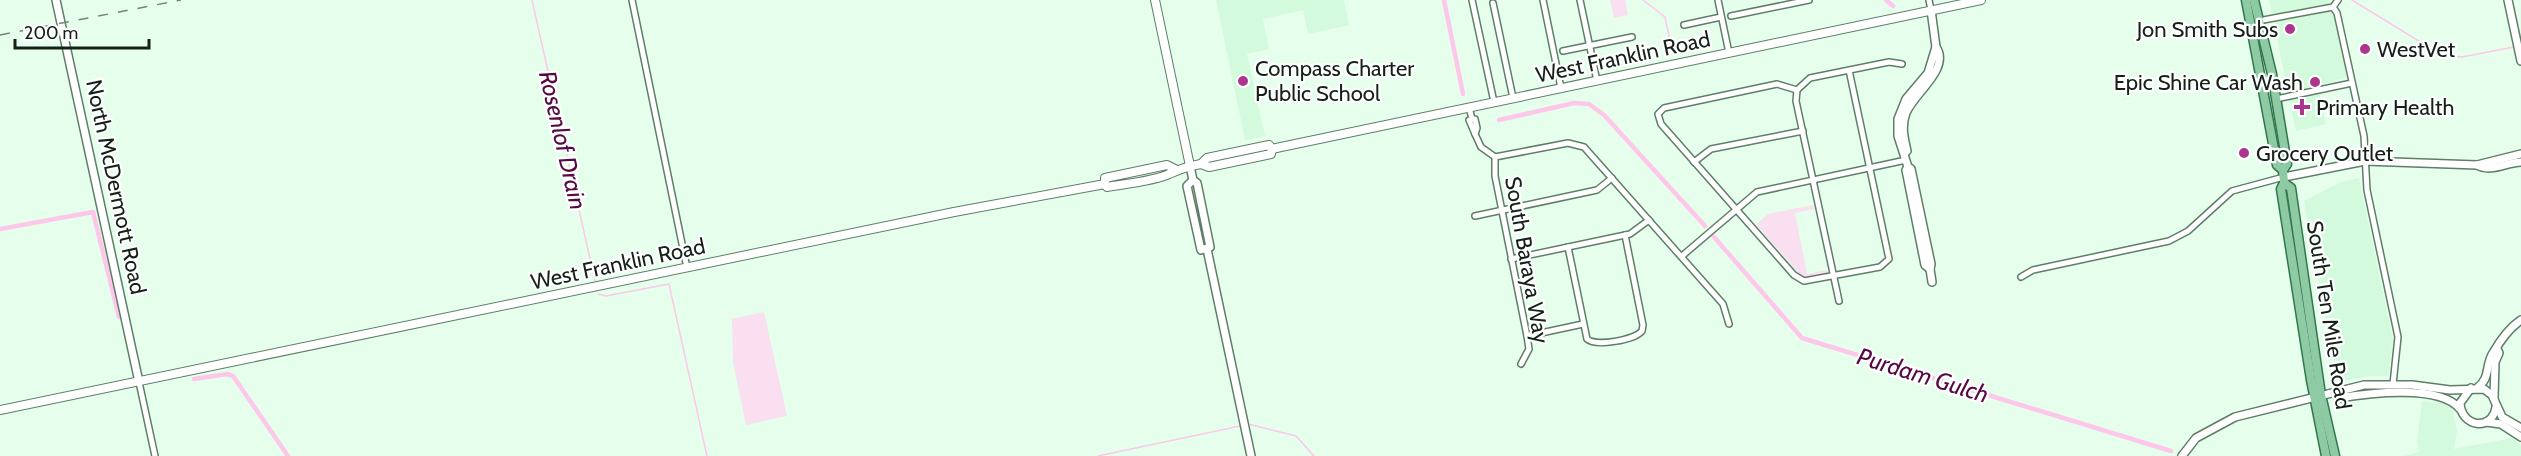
<svg xmlns="http://www.w3.org/2000/svg" width="2521" height="456" font-family="Cabin,sans-serif">
<rect width="100%" height="100%" fill="#e5ffec"/>
<g fill="#d3fadd">
<polygon points="1216,0 1344,0 1349,25 1308,34 1303,10 1263,19 1269,49 1247,54 1265,136 1245,140"/>
<polygon points="2269,0 2328,0 2330,10 2334,14 2347,77 2318,86 2326,124 2296,131"/>
<polygon points="2359,178 2393,340 2388,376 2369,376 2338,382 2304,201 2341,182"/>
<polygon points="2422,401 2451,404 2457,431 2454,449 2512,438 2521,446 2521,456 2404,456 2419,452 2417,441"/>
</g>
<g fill="#f9dfef">
<polygon points="1610,0 1625,0 1628,15 1614,18"/>
<polygon points="1813,205 1814,209 1795,213 1807,274 1827,270 1827,274 1811,277 1801,275 1756,225 1768,214"/>
<polygon points="764,312 787,416 746,425 733,362 732,319"/>
</g>
<g fill="none" stroke-linecap="round" stroke-linejoin="round">
<g stroke="#fec7ea" stroke-width="1.5">
<polyline points="532,0 595,281"/>
<polyline points="1643,0 1665,17 1672,50"/>
<polyline points="2352,0 2440,54 2462,57 2514,47"/>
<polyline points="598,294 606,296 669,284 707,456"/>
<polyline points="1248,424 1296,436 1314,456"/>
<polyline points="1098,456 1240,426"/>
</g>
<g stroke="#fec7ea" stroke-width="4.5">
<polyline points="1444,0 1463,94"/>
<polyline points="1886,0 1893,6"/>
<polyline points="1499,120 1574,103 1589,104 1604,115 1705,226"/>
<polyline points="0,229 93,212 119,317"/>
<polyline points="1714,237 1802,338 2171,451"/>
<polyline points="194,379 227,374 233,376 288,456"/>
</g>
<g stroke="#607d68" stroke-width="8">
<g id="minor">
<polyline points="632,0 687,268"/>
<polyline points="1472,0 1494,102"/>
<polyline points="1543,0 1561,88"/>
<polyline points="1580,0 1597,81"/>
<polyline points="1718,0 1729,53"/>
<polyline points="1929,0 1931,10"/>
<polyline points="1493,3 1513,98"/>
<polyline points="2333,7 2337,13 2364,136 2367,190 2398,337 2393,384"/>
<polyline points="1731,16 1809,0"/>
<polyline points="2258,21 2333,7 2338,0"/>
<polyline points="1684,25 1721,17"/>
<polyline points="1563,51 1632,37"/>
<polyline points="1849,70 1889,259 1880,267 1804,281 1794,275 1661,124 1658,114 1664,108 1777,84 1797,90 1810,78 1889,62 1902,64"/>
<polyline points="1797,90 1796,101 1839,301"/>
<polyline points="2276,99 2352,83"/>
<polyline points="1469,107 1472,119 1469,120 1475,134 1477,128 1475,119 1472,119"/>
<polyline points="1475,134 1481,147 1495,157 1495,176 1527,336 1529,349 1521,364"/>
<polyline points="1495,157 1568,143 1584,147 1723,304 1729,324"/>
<polyline points="1694,162 1711,149 1803,131"/>
<polyline points="1475,216 1597,190 1612,178"/>
<path d="M1568,247L1587,339C1596,347 1634,340 1642,331L1643,325L1625,235"/>
<polyline points="1682,256 1757,192 1906,160"/>
<polyline points="1511,259 1630,234 1649,220"/>
<polyline points="2021,277 2033,270 2169,241 2188,231 2232,191 2284,177"/>
<polyline points="1527,336 1583,324"/>
<polyline points="139,382 155,456"/>
</g>
</g>
<g stroke="#607d68" stroke-width="10">
<g id="tertiary">
<polyline points="56,0 139,382"/>
<polyline points="2508,0 2521,61"/>
<polyline points="1931,10 1936,47"/>
<path d="M1904,153L1907,151C1904,138 1901,126 1906,113C1913,94 1951,69 1936,47L1928,73L1906,99L1898,119V136L1908,167L1906,170L1925,265L1930,269L1931,264L1911,169L1908,167"/>
<path d="M2477,165C2491,173 2507,162 2521,162"/>
<polyline points="1190,166 1193,180 1197,183 1210,247 1201,250 1187,186 1193,180"/>
<polyline points="2284,177 2365,161 2477,165 2521,154"/>
<polyline points="1207,249 1251,456"/>
<polyline points="1930,269 1932,282"/>
<path d="M2471,388L2460,403C2461,427 2492,432 2496,407"/>
<path d="M2477,388C2491,378 2485,365 2493,353C2500,341 2509,328 2521,320"/>
<path d="M2334,393L2339,398C2369,393 2440,384 2460,409"/>
<polyline points="2494,398 2495,362 2499,353 2497,349"/>
<polyline points="2486,422 2501,424 2521,437"/>
<polyline points="2182,456 2196,438 2235,417 2364,385 2412,385 2450,390 2484,389 2492,395 2502,417 2521,428"/>
</g>
</g>
<g stroke="#607d68" stroke-width="10">
<g id="secondary">
<polyline points="1155,0 1190,166"/>
<polyline points="1272,149 1271,154 1209,167 1201,164 1207,158 1269,145 1272,149 1281,147 1981,0"/>
<path d="M1175,169L1167,165L1105,178V184L1107,187C1124,184 1155,181 1169,174C1180,169 1189,166 1201,164"/>
<polyline points="0,410 954,212 1105,184"/>
</g>
</g>
<g stroke="#32774c" stroke-width="11">
<g id="primary">
<polyline points="2246,0 2277,165 2283,170"/>
<polyline points="2254,0 2272,74 2287,164 2283,170 2284,183 2281,189 2311,380 2326,456"/>
<polyline points="2284,183 2291,188 2321,395 2335,456"/>
</g>
</g>
<use href="#minor" stroke="#fff" stroke-width="5"/>
<use href="#tertiary" stroke="#fff" stroke-width="7"/>
<use href="#secondary" stroke="#fff" stroke-width="8"/>
<use href="#primary" stroke="#8ecaa4" stroke-width="8"/>
<polyline stroke="#738578" stroke-width="1.5" stroke-dasharray="10 10" stroke-linecap="butt" points="0,35 181,0"/>
</g>
<g fill="#ac368d" stroke="#fff" stroke-width="2">
<circle cx="2290" cy="29" r="6"/>
<circle cx="2365" cy="49" r="6"/>
<circle cx="1243" cy="81" r="6"/>
<circle cx="2315" cy="82" r="6"/>
<path d="M2299 98h6v6h6v6h-6v6h-6v-6h-6v-6h6z"/>
<circle cx="2244" cy="153" r="6"/>
</g>
<g text-anchor="middle" dominant-baseline="central" stroke-width="4.5" stroke-linejoin="round" paint-order="stroke">
<g font-size="22" fill="#142018" stroke="#fff" text-anchor="start">
<text x="2278" y="29" text-anchor="end">Jon Smith Subs</text>
<text x="2377" y="49">WestVet</text>
<text x="1255" y="68">Compass Charter<tspan x="1255" dy="25">Public School</tspan></text>
<text x="2303" y="82" text-anchor="end">Epic Shine Car Wash</text>
<text x="2316" y="107">Primary Health</text>
<text x="2256" y="153">Grocery Outlet</text>
</g>
<g font-size="22" fill="#142018" stroke="#fff">
<text transform="translate(1623 57) rotate(-12)">West Franklin Road</text>
<text transform="translate(116 187) rotate(78)">North McDermott Road</text>
<text transform="translate(1527 260) rotate(80)">South Baraya Way</text>
<text transform="translate(618 264) rotate(-12)">West Franklin Road</text>
<text transform="translate(2329 315) rotate(81)">South Ten Mile Road</text>
</g>
<g font-size="24" font-style="italic" fill="#570945" stroke="#fff">
<text transform="translate(563 140) rotate(77)">Rosenlof Drain</text>
<text transform="translate(1923 375) rotate(17)">Purdam Gulch</text>
</g>
</g>
<path d="M15 39v9h134v-9" fill="none" stroke="#142018" stroke-width="3"/>
<text x="24" y="39" font-size="18" fill="#142018" stroke="#ffffff" stroke-width="4.5" paint-order="stroke">200 m</text>
</svg>
